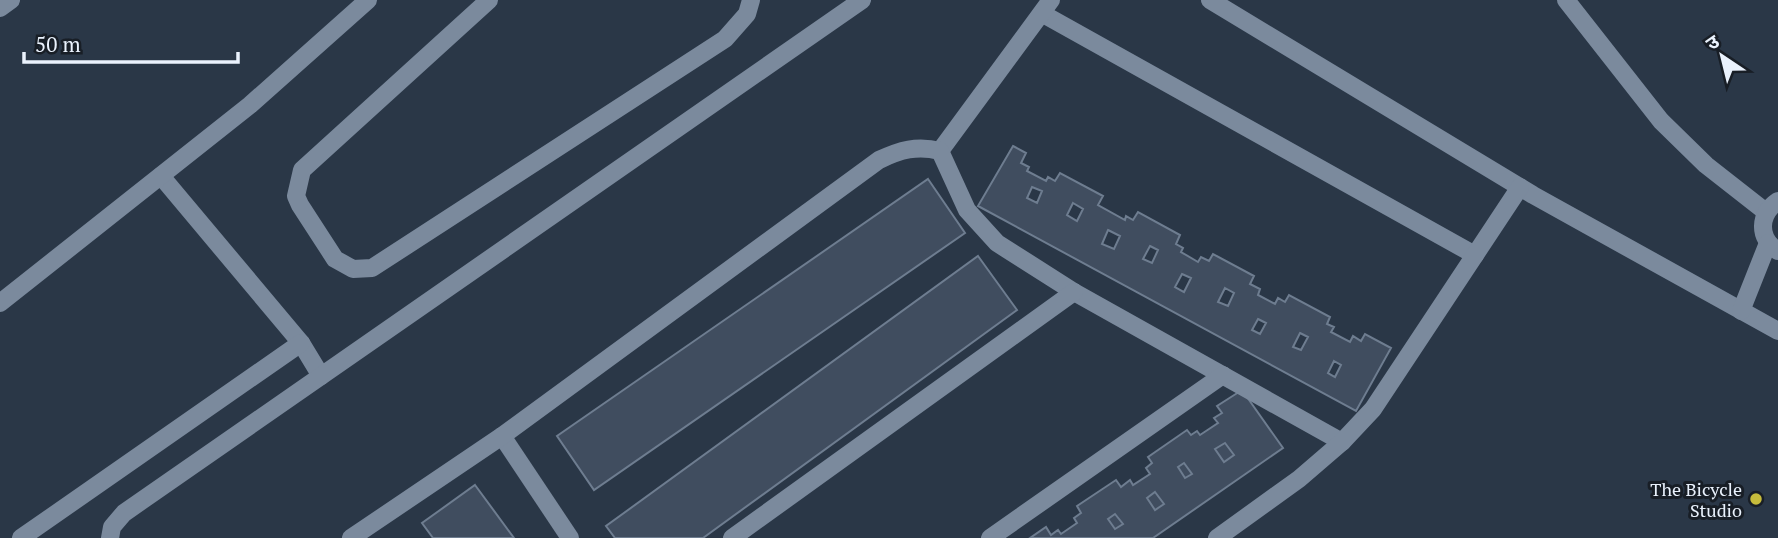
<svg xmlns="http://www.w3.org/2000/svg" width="1778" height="538" font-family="'PT Serif','Noto Sans Devanagari',serif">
<rect width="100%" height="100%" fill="#2a3747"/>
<g fill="#404d5f" stroke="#6e7d90" stroke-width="2" fill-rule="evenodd">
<path d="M1013,146L1026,153L1021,163L1029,167L1027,171L1046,181L1048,177L1055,181L1060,173L1103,196L1098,205L1125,220L1126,216L1133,220L1138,212L1180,235L1176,244L1183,248L1181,252L1198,262L1201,257L1209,261L1213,254L1254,276L1250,284L1260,289L1258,295L1275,304L1278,298L1285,302L1289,295L1330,317L1327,324L1334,327L1331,332L1350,342L1353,336L1361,341L1365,334L1391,348L1356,411L978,206ZM1032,187L1042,191L1037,203L1027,198ZM1073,203L1083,209L1077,221L1067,215ZM1108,230L1120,236L1114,249L1102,244ZM1150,246L1158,250L1152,263L1143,259ZM1182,274L1191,278L1184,292L1175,287ZM1225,288L1234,293L1228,306L1218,302ZM1258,319L1266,323L1260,334L1252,330ZM1300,333L1308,337L1301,350L1293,347ZM1334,361L1341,365L1335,377L1328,373Z"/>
<polygon points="928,179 965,233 594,490 557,436"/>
<polygon points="978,256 1017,310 703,538 615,538 606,526"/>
<polygon points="1242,390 1283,448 1153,538 1030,538 1046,527 1051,535 1058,530 1061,534 1077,523 1074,518 1081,513 1077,506 1116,480 1121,487 1130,480 1133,485 1150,474 1146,468 1152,463 1148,457 1187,430 1191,435 1197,431 1200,435 1218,423 1214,418 1222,413 1217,406"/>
<polygon points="1225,443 1234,455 1224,462 1215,449"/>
<polygon points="1184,463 1192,474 1185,478 1178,467"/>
<polygon points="475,485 514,538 433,538 422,523"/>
<polygon points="1155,492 1164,504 1155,510 1147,498"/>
<polygon points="1115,514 1123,524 1115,529 1108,519"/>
</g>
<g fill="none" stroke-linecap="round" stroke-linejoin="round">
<g stroke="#7b8a9d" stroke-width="18">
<polyline points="489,0 302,170 296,196 300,205 335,259 353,269 372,268 725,39 747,14 751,0"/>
<polyline points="1210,0 1533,195 1778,331"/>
<polyline points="1566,0 1661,121 1706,165 1766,212"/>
<polyline points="0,8 11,0"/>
<polyline points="1043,14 1475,255"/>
<polyline points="940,151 1051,0"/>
<polyline points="161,176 301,343 321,376"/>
<path d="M1778,201C1759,214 1757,238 1778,251"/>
<polyline points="0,303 250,105 368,0"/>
<polyline points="1741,311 1768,243"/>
<polyline points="502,436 570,538"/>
<polyline points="21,538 301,343"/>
<polyline points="110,538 112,527 124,513 862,0"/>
<path d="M351,538L502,436L879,160C900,150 917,145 940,151L967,210L997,243L1074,292L1342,442"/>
<polyline points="732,538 1074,292"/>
<polyline points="990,538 1223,375"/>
<polyline points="1217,538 1299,479 1342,442 1373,409 1520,187"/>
</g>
</g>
<circle fill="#c6bc3c" stroke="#181e26" stroke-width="2.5" cx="1756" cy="499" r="7"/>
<g text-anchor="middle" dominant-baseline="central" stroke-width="6" stroke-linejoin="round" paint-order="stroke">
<g font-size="18" fill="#eaf2fd" stroke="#181e26" text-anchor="end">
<text x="1742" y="489">The Bicycle<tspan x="1742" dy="21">Studio</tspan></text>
</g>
</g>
<g transform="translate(1722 56) rotate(325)" stroke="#181e26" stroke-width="5" paint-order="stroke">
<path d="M0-5L12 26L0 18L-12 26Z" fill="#eaf2fd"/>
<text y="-10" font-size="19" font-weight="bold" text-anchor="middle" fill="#eaf2fd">उ</text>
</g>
<path d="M24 52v10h214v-10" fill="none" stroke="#eaf2fd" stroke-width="3.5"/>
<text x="35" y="52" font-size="21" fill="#eaf2fd" stroke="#181e26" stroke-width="5" paint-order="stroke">50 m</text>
</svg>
